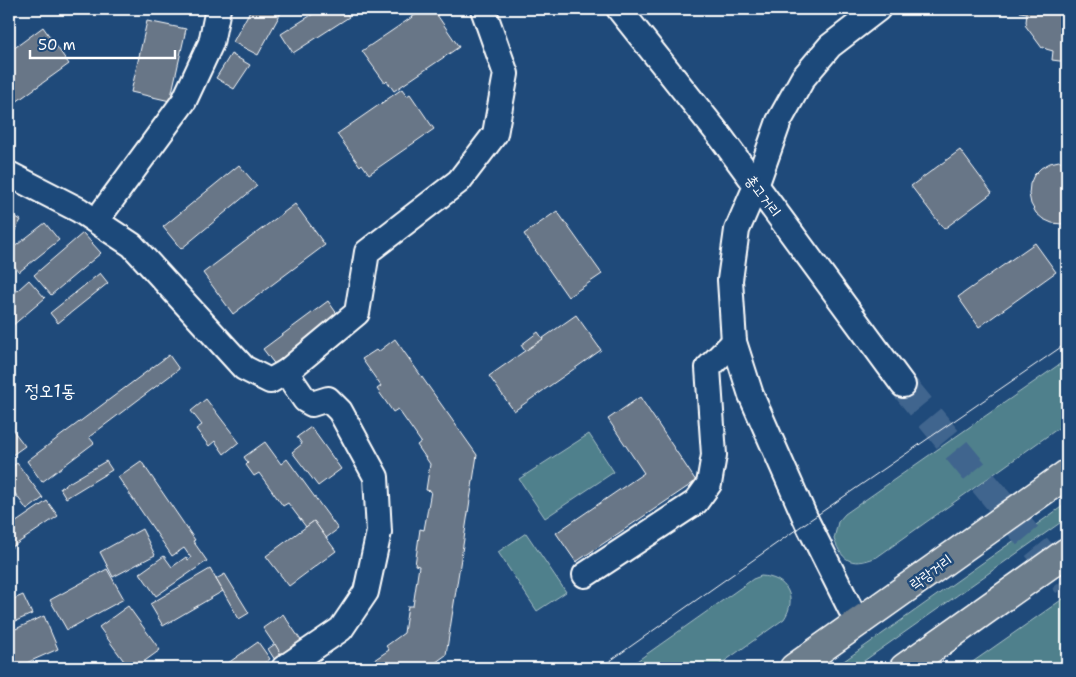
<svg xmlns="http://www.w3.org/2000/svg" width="1076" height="677" font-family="'Shantell Sans','Poor Story',sans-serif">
<rect width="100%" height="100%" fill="#1f4a7a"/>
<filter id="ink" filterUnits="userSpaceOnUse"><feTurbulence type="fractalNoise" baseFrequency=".02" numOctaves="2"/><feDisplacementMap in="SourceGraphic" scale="10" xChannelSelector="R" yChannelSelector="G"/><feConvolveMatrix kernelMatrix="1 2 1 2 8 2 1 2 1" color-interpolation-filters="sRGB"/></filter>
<g filter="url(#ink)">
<g fill="#4f808c" stroke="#a7c0c6">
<path d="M1067,359V422L877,557C854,566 843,564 834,539L838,522L845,514Z"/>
<polygon points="589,434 614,472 545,518 519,479"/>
<polygon points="1067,503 1067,518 854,668 834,668"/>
<polygon points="526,533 566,592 537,611 498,552"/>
<path d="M761,576C787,577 798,598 784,619L715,668H627L753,579Z"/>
<polygon points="1067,596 1067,660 1055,668 964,668"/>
</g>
<g fill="#687687" stroke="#fff">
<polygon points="251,9 283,9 258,55 233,42"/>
<polygon points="321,9 343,9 349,17 293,53 281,34"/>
<polygon points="424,9 428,9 432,14 435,12 459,47 394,91 387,81 385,83 362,51"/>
<polygon points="1020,9 1067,9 1067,62 1052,60 1053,51 1046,49 1044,47 1042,48 1025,25 1027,24 1026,22 1027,13 1020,12"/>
<polygon points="147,21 186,29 170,101 131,92"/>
<polygon points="43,27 69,64 9,107 9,52"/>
<polygon points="231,54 250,65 234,89 216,78"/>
<polygon points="402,89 407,96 410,94 434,129 369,174 362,164 360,166 337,134"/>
<polygon points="960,150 992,193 944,229 911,186"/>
<polygon points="1059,161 1067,162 1067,211 1065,212 1067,222 1062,224 1052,223 1043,219 1036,213 1031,204 1029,194 1030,184 1034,175 1041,168 1050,163"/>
<polygon points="239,165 257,186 181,249 163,227"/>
<polygon points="295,204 325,245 233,314 203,273"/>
<polygon points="557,211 602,274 568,297 524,234"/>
<polygon points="9,213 21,220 9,241"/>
<polygon points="45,223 59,240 19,272 9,259 9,251"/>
<polygon points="83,233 101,253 51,295 34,275"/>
<polygon points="1035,243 1056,272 979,327 958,297"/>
<polygon points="100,273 108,283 58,323 50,313"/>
<polygon points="29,280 45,298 12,326 9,322 9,298"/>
<polygon points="328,301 340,318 276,366 263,349"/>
<polygon points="576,315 601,350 514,411 489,376"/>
<polygon points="538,332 543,339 525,351 521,345"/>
<polygon points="395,339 477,455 446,655 428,668 355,668 363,663 365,666 389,650 386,646 404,633 408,606 413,606 419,566 415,565 420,529 424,530 431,491 426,490 430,464 417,445 421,442 398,409 393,412 377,389 381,386 362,359 376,350 378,352"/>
<polygon points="169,355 179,369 89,437 94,443 42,482 27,461"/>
<polygon points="640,397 696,481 576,562 556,533 644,473 608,419"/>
<polygon points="206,399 239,442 224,454 215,441 209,446 196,429 202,425 191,411"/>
<polygon points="9,425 25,446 11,456 9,453"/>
<polygon points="311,427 341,469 318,486 292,452 302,444 297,437"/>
<polygon points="265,442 281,464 287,459 338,529 326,538 314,521 306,527 288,503 283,506 259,473 254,476 246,465 248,463 244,457"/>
<polygon points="106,461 112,470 66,498 60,488"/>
<polygon points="141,461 195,540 193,541 207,561 156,596 140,573 164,556 172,567 186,557 188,560 191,558 184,548 172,556 118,477"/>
<polygon points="17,463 43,498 27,510 9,485 9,469"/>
<polygon points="47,501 58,516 9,549 9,527"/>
<polygon points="314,521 336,551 289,586 266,556"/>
<polygon points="142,529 155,555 113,577 100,552"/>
<polygon points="107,569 124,599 67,630 50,600"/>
<polygon points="210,569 223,591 163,626 150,604"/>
<polygon points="225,574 249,613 239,619 216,579"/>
<polygon points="23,595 32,614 9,624 9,601"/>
<polygon points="128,606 160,650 135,668 129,668 99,627"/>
<polygon points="283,614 302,642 282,656 263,628"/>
<polygon points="44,616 58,649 15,668 9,668 9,632"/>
<polygon points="258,642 270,659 257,668 221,668"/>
<polygon points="275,644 282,656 275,660 268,649"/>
</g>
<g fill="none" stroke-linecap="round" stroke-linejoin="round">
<polyline stroke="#41658e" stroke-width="28" stroke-dasharray="28 14" stroke-linecap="butt" points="903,385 1067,584"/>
<g stroke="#fff" stroke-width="28">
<g id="minor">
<polyline points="619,9 720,136 903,385"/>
<polyline points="9,174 79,210 132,245 244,368 270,381 286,372 357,313 367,252 459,181 495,134 506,74 483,9"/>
<polyline points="96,221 184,101 211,43 218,9"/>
<polyline points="585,575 696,502 709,484 714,455 708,368 734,342"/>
<polyline points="858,624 807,522 751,395 734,342 730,280 737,230 756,186 779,121 803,78 830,46 878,9"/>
<polyline points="284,668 341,629 366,592 379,532 376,477 340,411 328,399 312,404 305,400 286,372"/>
</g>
</g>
<g stroke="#fff" stroke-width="31">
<g id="major">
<polyline points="794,668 1067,474"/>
<polyline points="904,668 1067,552"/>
</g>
</g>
<use href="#minor" stroke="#1f4a7a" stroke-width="24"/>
<use href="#major" stroke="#6c7d8c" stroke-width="28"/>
<polyline stroke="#fff" stroke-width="1" points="600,668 807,522 1067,343"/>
</g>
</g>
<g text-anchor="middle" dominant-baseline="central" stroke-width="5" stroke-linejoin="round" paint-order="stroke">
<g font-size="15" fill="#fff" stroke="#1f4a7a">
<text transform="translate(763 196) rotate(53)">총고거리</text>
<text transform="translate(931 572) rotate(-36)">락랑거리</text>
</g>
<g font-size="18" fill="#fff" stroke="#1f4a7a">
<text x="50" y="391">정오1동</text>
</g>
</g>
<rect width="1076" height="677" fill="none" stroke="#1f4a7a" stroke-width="30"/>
<rect x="15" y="15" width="1046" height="647" fill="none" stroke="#fff" stroke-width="2" filter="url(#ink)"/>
<path d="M30 50v8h145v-8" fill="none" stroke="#ffffff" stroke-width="2.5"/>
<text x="38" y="50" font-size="15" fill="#ffffff" stroke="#1f4a7a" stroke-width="4" paint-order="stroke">50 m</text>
</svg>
